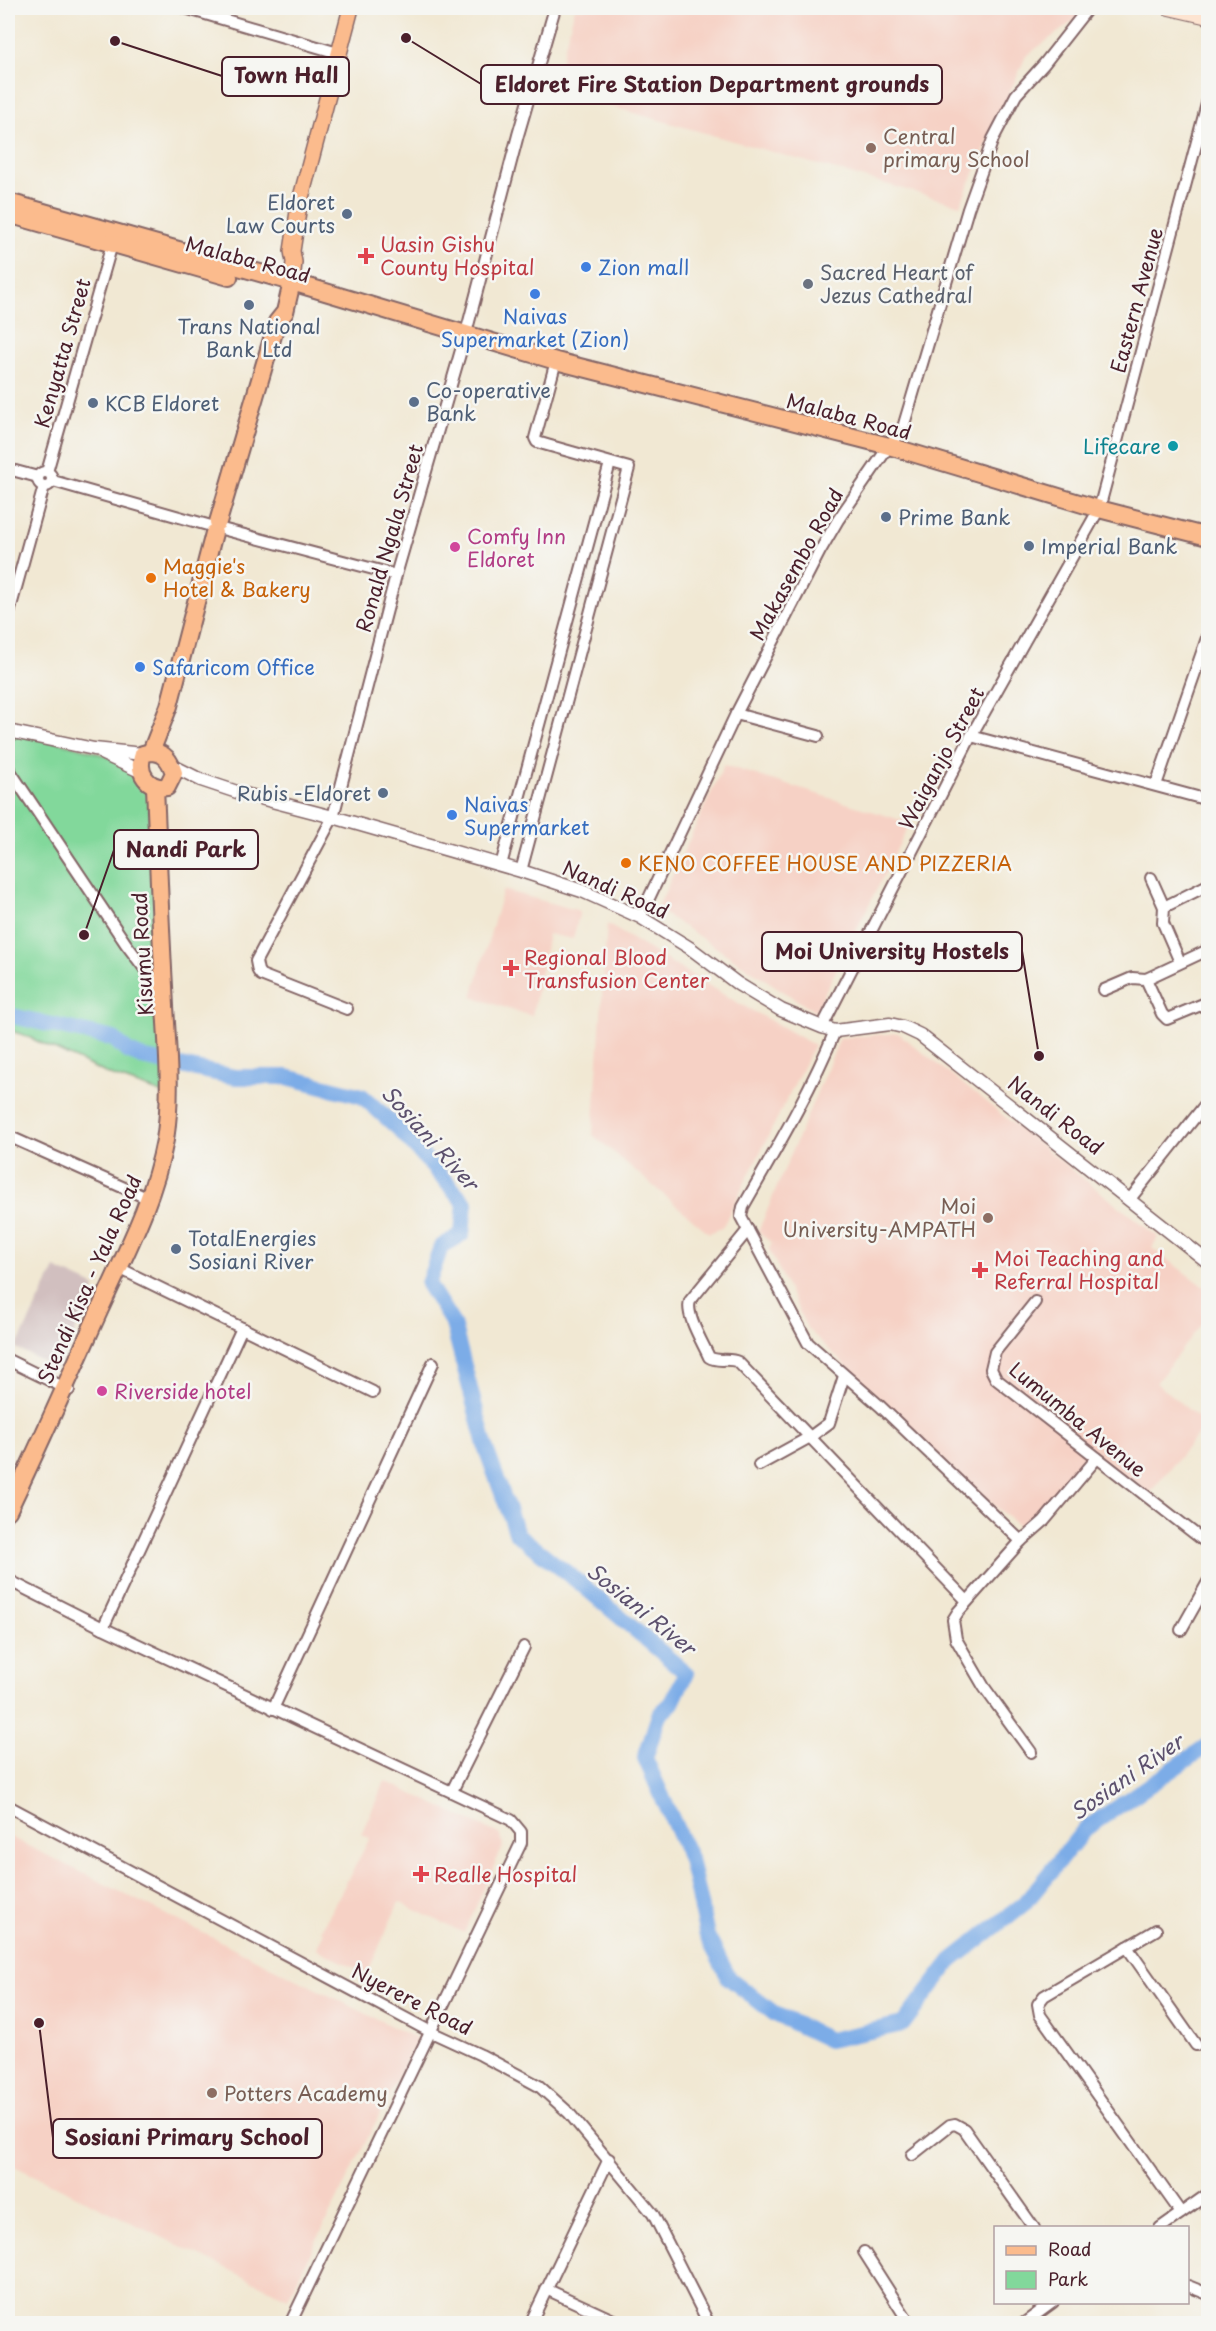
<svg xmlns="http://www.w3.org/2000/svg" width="1216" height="2331" font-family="'Playpen Sans',sans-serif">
<rect width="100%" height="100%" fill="#f6f6f2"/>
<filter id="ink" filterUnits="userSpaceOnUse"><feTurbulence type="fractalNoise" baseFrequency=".0167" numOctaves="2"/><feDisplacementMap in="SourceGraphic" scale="12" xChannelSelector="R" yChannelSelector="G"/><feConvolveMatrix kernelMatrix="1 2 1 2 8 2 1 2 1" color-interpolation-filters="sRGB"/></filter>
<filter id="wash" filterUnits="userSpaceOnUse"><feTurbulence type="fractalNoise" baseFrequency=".008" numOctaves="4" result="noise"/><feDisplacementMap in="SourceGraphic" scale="24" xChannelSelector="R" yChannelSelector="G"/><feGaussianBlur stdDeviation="1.35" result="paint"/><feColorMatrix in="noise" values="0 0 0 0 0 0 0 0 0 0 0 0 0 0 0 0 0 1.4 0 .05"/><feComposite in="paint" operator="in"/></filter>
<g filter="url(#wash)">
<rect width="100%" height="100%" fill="#f1e8d3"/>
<g fill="#f6d1c5">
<polygon points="575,8 1091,8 1026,56 960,205 553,90"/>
<polygon points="724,765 910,823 815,1012 657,909"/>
<polygon points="503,890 580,911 573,939 548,934 532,1016 472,997"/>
<polygon points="607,924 726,996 814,1045 722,1228 709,1233 593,1135"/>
<polygon points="898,1033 1158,1237 1152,1248 1208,1290 1208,1315 1156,1383 1206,1424 1144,1500 1089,1451 1023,1530 963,1479 807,1328 769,1249 772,1243 758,1232 840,1038"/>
<polygon points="385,1781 501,1835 503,1846 464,1933 399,1902 367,1974 316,1949 324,1932 321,1930 370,1838 361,1834"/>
<polygon points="8,1836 417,2039 288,2298 8,2163"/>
</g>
<polygon fill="#d1bfbf" points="55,1268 96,1287 57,1368 16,1348"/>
<path fill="#82d89b" stroke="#667c63" stroke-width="1.5" d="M8,732C46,740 126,751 148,785L167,1095L110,1075L24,1035L8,1030Z"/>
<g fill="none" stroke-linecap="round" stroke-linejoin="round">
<polyline stroke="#7cace7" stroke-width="16" points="8,1015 114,1039 127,1051 146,1059 235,1077 287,1077 362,1096 398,1128 465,1203 462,1234 441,1247 428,1284 453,1324 486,1449 517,1534 581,1584 686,1673 672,1703 659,1715 645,1758 690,1859 707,1936 729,1978 775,2014 829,2040 903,2024 951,1961 1025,1903 1085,1829 1208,1745"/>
</g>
</g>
<g filter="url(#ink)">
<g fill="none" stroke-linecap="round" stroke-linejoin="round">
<g stroke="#846566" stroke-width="14">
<g id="minor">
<polyline points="185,8 338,53"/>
<polyline points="8,469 38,477"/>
<circle cx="45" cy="479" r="7"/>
<polyline points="47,472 112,244"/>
<polyline points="53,481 211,526"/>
<polyline points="222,529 396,575"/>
<polyline points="8,617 44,486"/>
<polyline points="736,714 818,736"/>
<polyline points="971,736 1208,800"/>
<polyline points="8,768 126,944 157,985 164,986"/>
<polyline points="1156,785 1208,635"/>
<polyline points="501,865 610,463"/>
<polyline points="521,871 629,468 547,445 537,442 535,438 556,361"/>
<polyline points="1151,878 1164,907"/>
<polyline points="640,917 736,714 820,551 838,520 889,446 902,431 968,209 993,139 1016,95 1044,64 1088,8"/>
<polyline points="1180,962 1163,923 1164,907 1208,885"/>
<polyline points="1146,979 1162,1014 1167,1019 1208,1002"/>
<polyline points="1104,990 1132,978 1146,979 1208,950"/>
<polyline points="347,1009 261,975 258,971 256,961 333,817 396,575 466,333 518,135 555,8"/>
<polyline points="822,1027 971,736 1099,509 1208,100"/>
<path d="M835,1031C810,1092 776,1149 743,1207L741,1217L808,1343L880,1406L1021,1541L1044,1521L1097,1458"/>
<polyline points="8,1136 149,1199"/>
<polyline points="1130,1199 1208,1101"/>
<path d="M748,1230L690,1301C685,1315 703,1343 709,1357C718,1363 728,1357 738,1362L967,1601"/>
<polyline points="1035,1302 995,1352 991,1369 996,1379 1208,1544"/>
<polyline points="242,1328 373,1392"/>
<polyline points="8,1360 69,1390"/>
<polyline points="759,1465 810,1437 829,1423 844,1376"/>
<polyline points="1021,1541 958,1612 953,1620 956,1639 984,1687 1031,1752"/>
<polyline points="8,1580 103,1628 511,1820 521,1832 521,1843 290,2324"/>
<polyline points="103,1628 242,1328 125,1271"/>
<polyline points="1181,1630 1208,1582"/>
<polyline points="273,1709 433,1363"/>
<polyline points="452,1791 524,1647"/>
<polyline points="8,1806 431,2032 481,2055 539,2086 569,2113 653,2214 709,2324"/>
<polyline points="1156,1930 1044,1996 1038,2004 1040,2015 1181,2213"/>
<polyline points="1127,1947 1196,2045"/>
<polyline points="912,2155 950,2125 955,2124 964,2129 1034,2228"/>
<polyline points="1160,2228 1208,2194"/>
<polyline points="864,2252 910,2324"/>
<polyline points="1188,2286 1208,2294"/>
<polyline points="546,2289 622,2324"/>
<polyline points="530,2324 609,2159"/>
<polyline points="1023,2324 1053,2302"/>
</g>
</g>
<g stroke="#846566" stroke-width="15">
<g id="tertiary">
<polyline points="8,731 94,749 143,754"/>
<polyline points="103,754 142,772"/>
<polyline points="171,765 201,780 237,792 333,817 521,871 582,891 640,917 690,948 738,984 781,1010 822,1027 835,1031 890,1024 903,1027 920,1035 1208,1262"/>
</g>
</g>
<g stroke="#846566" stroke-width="16">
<polyline id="secondary" points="1169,8 1208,17"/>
</g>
<g stroke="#846566" stroke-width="18">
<polyline id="primary" points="292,282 294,262 292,251 299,205 351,8"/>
</g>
<g stroke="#846566" stroke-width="20">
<g id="trunk">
<polyline points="8,202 292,282 556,361 889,446 1099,509 1208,537"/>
<polyline points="8,214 229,277"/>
<polyline points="218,522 277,322 285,312 292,282"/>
<polyline points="151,752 169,706 214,533"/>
<path d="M151,752C165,752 170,761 174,773L167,787C148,789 136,773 143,754Z"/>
<path d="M8,1511C40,1444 70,1376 100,1309C125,1254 154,1200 165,1140C173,1090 166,1037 164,986C160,920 158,853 155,787"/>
</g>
</g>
<use href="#minor" stroke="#fff" stroke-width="10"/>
<use href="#tertiary" stroke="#fff" stroke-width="12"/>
<use href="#secondary" stroke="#fde4d1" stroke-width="14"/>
<use href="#primary" stroke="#fbbb8d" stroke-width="15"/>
<use href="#trunk" stroke="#fbbb8d" stroke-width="16"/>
</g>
</g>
<g fill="#8d6e63" stroke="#f6f6f2" stroke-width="2">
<circle cx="871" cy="148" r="6"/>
<circle cx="988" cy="1218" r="6"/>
<circle cx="212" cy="2093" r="6"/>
</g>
<g fill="#5c6f8a" stroke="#f6f6f2" stroke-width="2">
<circle cx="347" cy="214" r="6"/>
<circle cx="249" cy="305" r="6"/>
<circle cx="414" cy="402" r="6"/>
<circle cx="93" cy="403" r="6"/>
<circle cx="886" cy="517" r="6"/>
<circle cx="1029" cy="546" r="6"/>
<circle cx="383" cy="793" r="6"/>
<circle cx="176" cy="1249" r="6"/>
</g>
<g fill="#e0444e" stroke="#f6f6f2" stroke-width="2">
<path d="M363 247h6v6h6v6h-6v6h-6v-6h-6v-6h6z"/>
<path d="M508 959h6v6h6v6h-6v6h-6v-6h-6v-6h6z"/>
<path d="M977 1261h6v6h6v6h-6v6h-6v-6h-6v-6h6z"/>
<path d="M418 1865h6v6h6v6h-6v6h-6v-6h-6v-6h6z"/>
</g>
<g fill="#3f7fe0" stroke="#f6f6f2" stroke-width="2">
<circle cx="586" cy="267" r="6"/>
<circle cx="535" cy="294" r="6"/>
<circle cx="140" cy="667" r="6"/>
<circle cx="452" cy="815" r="6"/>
</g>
<circle fill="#6b7280" stroke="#f6f6f2" stroke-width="2" cx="808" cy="284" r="6"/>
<circle fill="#0f9aa8" stroke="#f6f6f2" stroke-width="2" cx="1173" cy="446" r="6"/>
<g fill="#d1479c" stroke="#f6f6f2" stroke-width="2">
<circle cx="455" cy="547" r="6"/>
<circle cx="102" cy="1391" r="6"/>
</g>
<g fill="#e8710a" stroke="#f6f6f2" stroke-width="2">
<circle cx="151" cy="578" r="6"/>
<circle cx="626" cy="863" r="6"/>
</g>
<g text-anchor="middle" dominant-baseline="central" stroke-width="5" stroke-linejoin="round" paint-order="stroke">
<g font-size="20" fill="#785e54" stroke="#f6f6f2" text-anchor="start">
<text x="883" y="136">Central<tspan x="883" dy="23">primary School</tspan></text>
<text x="976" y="1206" text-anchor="end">Moi<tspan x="976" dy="23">University-AMPATH</tspan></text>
<text x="224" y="2093">Potters Academy</text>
</g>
<g font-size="20" fill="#4e5e75" stroke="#f6f6f2" text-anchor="start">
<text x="335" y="202" text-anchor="end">Eldoret<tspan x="335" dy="23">Law Courts</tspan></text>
<text x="249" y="326" text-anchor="middle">Trans National<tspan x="249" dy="23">Bank Ltd</tspan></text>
<text x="426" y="390">Co-operative<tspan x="426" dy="23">Bank</tspan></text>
<text x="105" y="403">KCB Eldoret</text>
<text x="898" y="517">Prime Bank</text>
<text x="1041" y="546">Imperial Bank</text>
<text x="371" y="793" text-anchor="end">Rubis -Eldoret</text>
<text x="188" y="1238">TotalEnergies<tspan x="188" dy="23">Sosiani River</tspan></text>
</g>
<g font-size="20" fill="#be3a42" stroke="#f6f6f2" text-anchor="start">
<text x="380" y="244">Uasin Gishu<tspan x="380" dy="23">County Hospital</tspan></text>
<text x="524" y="957">Regional Blood<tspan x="524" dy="23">Transfusion Center</tspan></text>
<text x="994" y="1258">Moi Teaching and<tspan x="994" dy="23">Referral Hospital</tspan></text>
<text x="434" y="1874">Realle Hospital</text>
</g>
<g font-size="20" fill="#4a1f2b" stroke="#f6f6f2">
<text transform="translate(248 259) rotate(15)">Malaba Road</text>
<text transform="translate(1136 300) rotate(-75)">Eastern Avenue</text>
<text transform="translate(62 353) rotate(-74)">Kenyatta Street</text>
<text transform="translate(849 416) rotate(15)">Malaba Road</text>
<text transform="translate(389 538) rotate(-74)">Ronald Ngala Street</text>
<text transform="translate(796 564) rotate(-61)">Makasembo Road</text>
<text transform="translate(941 758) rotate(-62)">Waiganjo Street</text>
<text transform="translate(616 889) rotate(24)">Nandi Road</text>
<text transform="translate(142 954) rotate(-93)">Kisumu Road</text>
<text transform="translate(1056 1115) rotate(38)">Nandi Road</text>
<text transform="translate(89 1279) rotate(-66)">Stendi Kisa - Yala Road</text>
<text transform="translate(1078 1419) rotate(39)">Lumumba Avenue</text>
<text transform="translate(412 1999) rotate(27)">Nyerere Road</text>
</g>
<g font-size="20" fill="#366cbe" stroke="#f6f6f2" text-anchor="start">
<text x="598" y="267">Zion mall</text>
<text x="535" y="316" text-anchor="middle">Naivas<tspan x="535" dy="23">Supermarket (Zion)</tspan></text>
<text x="152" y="667">Safaricom Office</text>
<text x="464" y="804">Naivas<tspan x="464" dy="23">Supermarket</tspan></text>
</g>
<g font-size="20" fill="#5b616d" stroke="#f6f6f2" text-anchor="start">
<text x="820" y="272">Sacred Heart of<tspan x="820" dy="23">Jezus Cathedral</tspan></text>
</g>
<g font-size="20" fill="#0d838f" stroke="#f6f6f2" text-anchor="end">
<text x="1161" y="446">Lifecare</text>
</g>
<g font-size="20" fill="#b23c85" stroke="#f6f6f2" text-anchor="start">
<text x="467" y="536">Comfy Inn<tspan x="467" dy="23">Eldoret</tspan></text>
<text x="114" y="1391">Riverside hotel</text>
</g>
<g font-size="20" fill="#c56008" stroke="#f6f6f2" text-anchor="start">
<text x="163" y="566">Maggie's<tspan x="163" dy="23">Hotel &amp; Bakery</tspan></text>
<text x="638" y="863">KENO COFFEE HOUSE AND PIZZERIA</text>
</g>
<g font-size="21" font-style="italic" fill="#5c506d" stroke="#f6f6f2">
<text transform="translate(431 1137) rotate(48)">Sosiani River</text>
<text transform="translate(642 1608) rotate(39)">Sosiani River</text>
<text transform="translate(1126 1776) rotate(-35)">Sosiani River</text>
</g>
</g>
<path fill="none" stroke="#4a1f2b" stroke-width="2" d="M115 41L222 76M406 38L481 84M84 935L114 850M1039 1056L1022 951M39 2023L53 2138"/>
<g fill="#4a1f2b" stroke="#f6f6f2" stroke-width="2">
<circle cx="115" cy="41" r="6"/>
<circle cx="406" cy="38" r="6"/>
<circle cx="84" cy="935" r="6"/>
<circle cx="1039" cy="1056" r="6"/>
<circle cx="39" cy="2023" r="6"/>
</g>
<g fill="#f6f6f2" stroke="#4a1f2b" stroke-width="2">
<rect x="222" y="57" width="127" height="39" rx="6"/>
<rect x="481" y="65" width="461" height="39" rx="6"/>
<rect x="114" y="830" width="144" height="39" rx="6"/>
<rect x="762" y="932" width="260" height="39" rx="6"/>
<rect x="53" y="2119" width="269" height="39" rx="6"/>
</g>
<g font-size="21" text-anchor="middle" font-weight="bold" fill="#4a1f2b">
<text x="286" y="83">Town Hall</text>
<text x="712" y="92">Eldoret Fire Station Department grounds</text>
<text x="186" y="857">Nandi Park</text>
<text x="892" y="959">Moi University Hostels</text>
<text x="187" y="2145">Sosiani Primary School</text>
</g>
<rect width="1216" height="2331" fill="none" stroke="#f6f6f2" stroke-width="30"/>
<rect x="994" y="2226" width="195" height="78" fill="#f6f6f2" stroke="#b1a0a2" stroke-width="1.5"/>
<rect x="1006" y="2246" width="30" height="9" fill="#fbbb8d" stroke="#b1a0a2" stroke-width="1.5"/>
<text x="1048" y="2256" font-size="18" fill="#4a1f2b">Road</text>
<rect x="1006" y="2271" width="30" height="18" fill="#82d89b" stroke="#b1a0a2" stroke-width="1.5"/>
<text x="1048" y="2286" font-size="18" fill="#4a1f2b">Park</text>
</svg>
